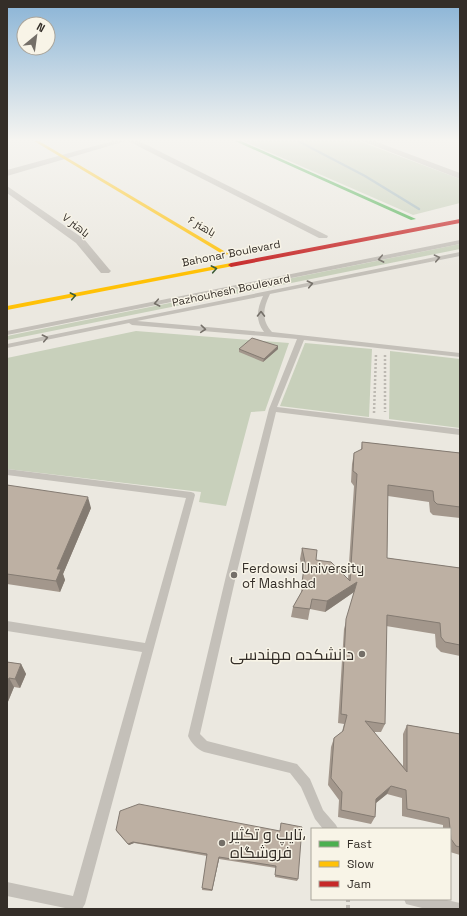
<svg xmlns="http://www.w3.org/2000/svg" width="467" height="916" font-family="'Space Grotesk',Cairo,sans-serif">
<rect width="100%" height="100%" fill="#ebe8e0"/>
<g fill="#c8d0bb">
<polygon points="244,141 359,141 460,179 460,203 413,215"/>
<polygon points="460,244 460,249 7,340 7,336"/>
<polygon points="136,331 289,343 265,411 251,412 226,506 199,502 201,492 7,469 7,358"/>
<polygon points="305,343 372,349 369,417 280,406"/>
<polygon points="390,351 460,359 460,428 389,419"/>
</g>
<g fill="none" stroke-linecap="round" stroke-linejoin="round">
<polyline stroke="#9eb4ba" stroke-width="2.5" points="298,141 365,176 419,209"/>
<g stroke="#bdb9b2" stroke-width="2.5" stroke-dasharray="2 2" stroke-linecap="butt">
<polyline points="385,355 385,412"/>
<polyline points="374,413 376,354"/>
</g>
<polyline stroke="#bdb9b2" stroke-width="4" stroke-dasharray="3 3" stroke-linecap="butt" points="348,899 348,909"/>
<g fill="#c4c0b9" fill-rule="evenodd">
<polygon points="460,240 460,244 7,335 7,331"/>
<path d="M460,252V256L270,294C263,308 261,320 272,332L460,353V357L304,340L277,407L460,429V435L276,412L236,576L200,734L207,741L297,764L310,779L323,810L336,825L338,829H323L315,819L301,787L290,773L204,752C197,749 191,743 188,736L226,576L269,409L297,339L132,325L129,323L7,348V344ZM263,296C257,309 255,320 264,332L137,321Z"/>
<polygon points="7,469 191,492 194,493 195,495 85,904 82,909 70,909 7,896 7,882 73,896 142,652 7,631 7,621 145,643 186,498 7,475"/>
<polygon points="404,899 442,899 460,903 460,909 426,909 406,904"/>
</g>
<g fill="#c4c0b9" fill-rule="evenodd">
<polygon points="113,141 126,141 7,176 7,170"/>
<polygon points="128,141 139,141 328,236 327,238 319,238"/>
<polygon points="362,141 374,141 460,173 460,179"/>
<polygon points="7,186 84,239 109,269 111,271 109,273 101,273 76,243 7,193"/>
</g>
<polygon fill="#4caf50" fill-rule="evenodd" points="235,141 241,141 416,219 411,220"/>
<g fill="#ffc107" fill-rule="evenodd">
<polygon points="34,141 39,141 229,254 224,255"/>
<polygon points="231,263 233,264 233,266 7,310 7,306"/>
</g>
<polygon fill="#c62828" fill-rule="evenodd" points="460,219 460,223 231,267 228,265 231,263"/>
</g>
<g fill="#a3978c">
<polygon points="278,346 278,349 263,362 239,352 239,349"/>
<polygon points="362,442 460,453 460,518 433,515 430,512 429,502 388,496 387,558 460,568 460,656 441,652 436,647 435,634 386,626 385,724 381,732 374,732 403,766 403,734 407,725 460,734 460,855 450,852 450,829 443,829 443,825 402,816 402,798 387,794 376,803 375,817 371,824 338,817 339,800 328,785 331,747 334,738 342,732 344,724 338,723 344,629 354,592 325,612 310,609 308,620 291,617 293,607 301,593 303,573 300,559 302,548 316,560 348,579 354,486 351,482 352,464 354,453 361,450"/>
<polygon points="7,485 91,508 63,574 65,580 60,592 7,584"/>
<polygon points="7,662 21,664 26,674 20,688 14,687 7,704"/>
<polygon points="116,830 280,831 298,879 297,881 275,877 276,868 219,859 212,891 202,890 207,856 134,843 129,845 117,832"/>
</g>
<g fill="#847b72">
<polygon points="278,346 278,349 263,362 264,359"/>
<polygon points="88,497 91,508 63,574 65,580 60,592 56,581 57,569"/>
<polygon points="357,582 354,592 325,612 327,601"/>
<polygon points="21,664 26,674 20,688 15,679"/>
<polygon points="9,678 14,687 7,704 7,682"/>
<polygon points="391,786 387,794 372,806 376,799"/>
<polygon points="133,842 134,843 129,845 128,844"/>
<polygon points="219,857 219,859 212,891 212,890"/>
</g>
<g fill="#bdb0a3" stroke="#847b72">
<polygon points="252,338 278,346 264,359 239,349"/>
<polygon points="362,442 460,453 460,507 437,504 434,501 433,491 388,485 387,558 460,568 460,645 445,642 441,637 440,623 387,615 385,724 365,721 407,772 407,725 460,734 460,847 456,846 451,839 449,818 407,809 406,790 391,786 376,799 375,817 341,810 342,792 331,778 334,738 343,731 347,715 341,714 346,619 357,582 327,601 312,599 310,609 293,607 306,584 302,582 305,562 302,548 317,550 316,560 331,562 350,581 357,474 353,471 354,453 362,449"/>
<polygon points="7,485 88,497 57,569 61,569 56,581 7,574"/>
<polygon points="7,662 21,664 15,679 9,678 7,682"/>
<polygon points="139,804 280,831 281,823 302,827 298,879 275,875 276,866 219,857 212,890 202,888 207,854 133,842 128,844 116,830 120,811"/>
</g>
<defs><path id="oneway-chevron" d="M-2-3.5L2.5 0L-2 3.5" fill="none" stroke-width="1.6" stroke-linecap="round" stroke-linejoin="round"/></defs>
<g stroke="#757069">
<use href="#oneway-chevron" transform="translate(437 258) rotate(-12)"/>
<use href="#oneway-chevron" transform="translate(381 259) rotate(169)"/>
<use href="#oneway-chevron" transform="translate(310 284) rotate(-12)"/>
<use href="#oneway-chevron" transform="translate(157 303) rotate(169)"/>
<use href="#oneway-chevron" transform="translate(261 314) rotate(-89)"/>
<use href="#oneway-chevron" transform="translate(203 329) rotate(5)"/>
<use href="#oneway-chevron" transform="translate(45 338) rotate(-12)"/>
</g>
<g stroke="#3c5b36">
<use href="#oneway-chevron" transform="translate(214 269) rotate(-11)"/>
<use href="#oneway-chevron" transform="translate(73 296) rotate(-11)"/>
</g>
<linearGradient id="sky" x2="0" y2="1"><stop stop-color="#8ab4d6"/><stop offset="0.52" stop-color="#f6f5f1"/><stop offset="1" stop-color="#f6f5f1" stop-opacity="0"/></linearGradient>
<rect width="467" height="269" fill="url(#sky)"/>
<g fill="#746f68" stroke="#f8f4e7" stroke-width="1.5">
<circle cx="234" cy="575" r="4"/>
<circle cx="362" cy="654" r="4"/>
<circle cx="222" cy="843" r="4"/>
</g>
<g text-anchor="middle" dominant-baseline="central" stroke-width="3" stroke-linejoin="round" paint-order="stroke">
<g font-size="11" fill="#342e28" stroke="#f8f4e7">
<text transform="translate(76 225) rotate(38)">باهنر ۷</text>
<text transform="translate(202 226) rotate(30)">باهنر ۶</text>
<text transform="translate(231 253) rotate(-11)">Bahonar Boulevard</text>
<text transform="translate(231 290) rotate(-12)">Pazhouhesh Boulevard</text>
</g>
<g font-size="13" fill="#342e28" stroke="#f8f4e7" text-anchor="start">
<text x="242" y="568">Ferdowsi University<tspan x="242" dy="15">of Mashhad</tspan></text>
</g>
<g font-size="16" fill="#342e28" stroke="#f8f4e7" text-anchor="end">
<text x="354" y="654">دانشکده مهندسی</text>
<text x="230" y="834" text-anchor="start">تایپ و تکثیر،<tspan x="230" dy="18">فروشگاه</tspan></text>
</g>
</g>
<rect width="467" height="916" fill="none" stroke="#342e28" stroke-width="16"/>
<rect x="311" y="828" width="140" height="72" fill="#f8f4e7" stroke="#aaa59b"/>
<rect x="319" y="841" width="20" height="6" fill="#4caf50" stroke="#aaa59b"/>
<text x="347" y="848" font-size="12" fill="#342e28">Fast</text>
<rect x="319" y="861" width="20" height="6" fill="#ffc107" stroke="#aaa59b"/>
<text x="347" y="868" font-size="12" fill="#342e28">Slow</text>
<rect x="319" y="881" width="20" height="6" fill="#c62828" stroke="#aaa59b"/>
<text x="347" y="888" font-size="12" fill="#342e28">Jam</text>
<g transform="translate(36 36) rotate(29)"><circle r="19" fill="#f8f4e7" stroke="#aaa59b"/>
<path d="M0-3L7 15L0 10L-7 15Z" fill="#746f68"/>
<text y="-6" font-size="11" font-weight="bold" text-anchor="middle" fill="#342e28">N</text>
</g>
</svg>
